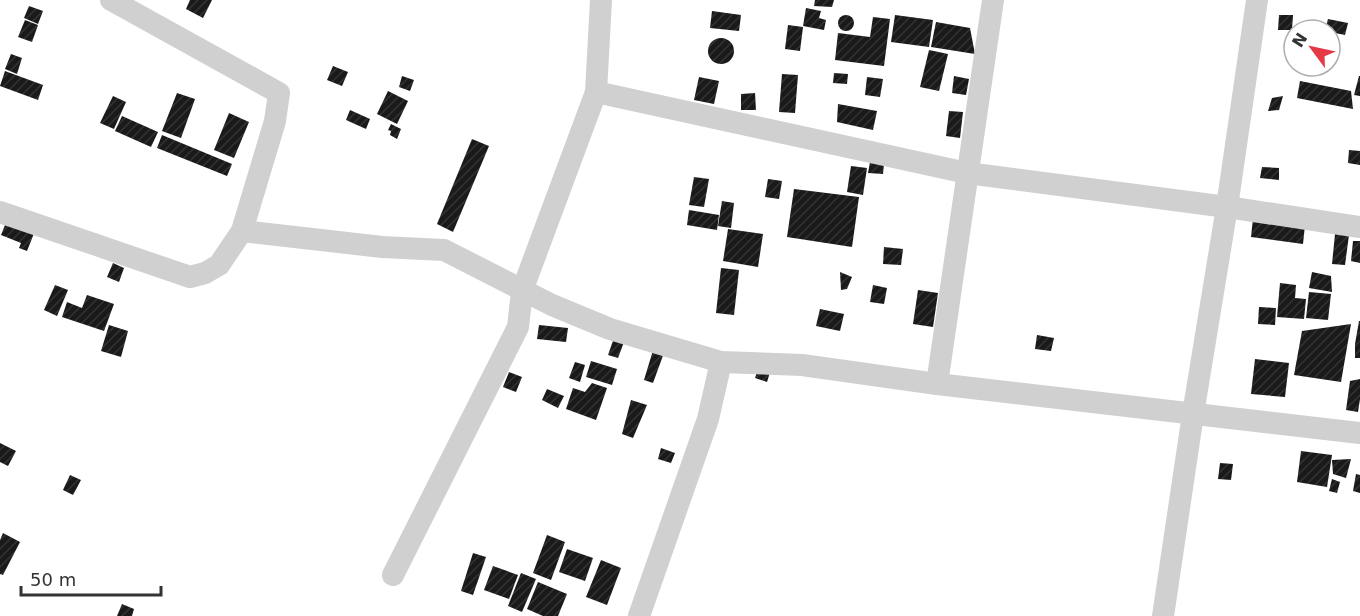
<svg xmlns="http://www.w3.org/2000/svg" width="1360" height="616" font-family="'DejaVu Sans',sans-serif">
<defs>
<pattern id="building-hatch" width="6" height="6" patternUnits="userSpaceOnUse" patternTransform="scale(1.5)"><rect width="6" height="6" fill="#1a1a1a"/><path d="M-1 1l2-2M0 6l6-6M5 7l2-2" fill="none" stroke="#333"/></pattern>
</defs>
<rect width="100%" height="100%" fill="#fff"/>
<g fill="url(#building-hatch)">
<polygon points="190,0 212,0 203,18 186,9"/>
<polygon points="815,0 834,0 832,7 814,6"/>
<polygon points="29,6 43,11 38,24 24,18"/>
<polygon points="806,8 821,11 819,18 826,20 824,30 803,26"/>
<polygon points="712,11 741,15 739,31 710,28"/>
<circle cx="846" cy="23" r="8"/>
<polygon points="895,15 933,20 929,47 891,42"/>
<polygon points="1279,15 1293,15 1292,30 1278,30"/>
<polygon points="873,17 890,19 884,66 835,60 838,33 870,37"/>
<polygon points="1328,19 1348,23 1345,35 1330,32 1330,30 1325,30"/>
<polygon points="25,20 38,25 32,42 18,37"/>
<polygon points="936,22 970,28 975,54 931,47"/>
<polygon points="788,25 803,27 800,51 785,49"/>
<circle cx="721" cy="51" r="13"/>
<polygon points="929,50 948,54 939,91 920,87"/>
<polygon points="11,54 22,58 17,74 5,69"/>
<polygon points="333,66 348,72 342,86 327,80"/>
<polygon points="5,71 43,85 38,100 0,86"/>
<polygon points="834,73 848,74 847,84 833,83"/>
<polygon points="782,74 798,75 795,113 779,112"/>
<polygon points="402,76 414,80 410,91 399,87"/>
<polygon points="954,76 969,79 966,95 952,93"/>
<polygon points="1359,76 1360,76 1360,96 1354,95"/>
<polygon points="699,77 719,81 714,104 694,100"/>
<polygon points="867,77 883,79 880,97 865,95"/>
<polygon points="1300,81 1351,91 1353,109 1297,98"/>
<polygon points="388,91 408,101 397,124 377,114"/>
<polygon points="177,93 195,99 181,138 162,131"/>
<polygon points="755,93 756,110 741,110 741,94"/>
<polygon points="113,96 126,102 114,129 100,123"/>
<polygon points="1283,96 1279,110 1268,111 1272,98"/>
<polygon points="838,104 877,111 873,130 837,122"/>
<polygon points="350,110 370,119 366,129 346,120"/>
<polygon points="949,111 963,112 960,138 946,136"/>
<polygon points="229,113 249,122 234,158 214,150"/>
<polygon points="122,116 158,132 151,147 115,131"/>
<polygon points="391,124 401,129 397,139 390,135 391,131 388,130"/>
<polygon points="162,135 232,164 227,176 157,148"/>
<polygon points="472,139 489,146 453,232 437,224"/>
<polygon points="1349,150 1360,151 1360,165 1348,163"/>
<polygon points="870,162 884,164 883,174 868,173"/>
<polygon points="851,166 867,168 863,195 847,192"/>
<polygon points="1262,167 1279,168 1279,180 1260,178"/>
<polygon points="694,177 709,179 704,207 689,205"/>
<polygon points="768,179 782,181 779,199 765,197"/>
<polygon points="794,189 859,197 852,247 787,237"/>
<polygon points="722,201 734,203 731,228 718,226"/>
<polygon points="689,210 719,215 717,230 687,225"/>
<polygon points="1253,218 1305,225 1303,244 1251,237"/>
<polygon points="7,220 35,231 27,251 19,248 21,243 1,235"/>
<polygon points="728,229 763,234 758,267 723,261"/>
<polygon points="1335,234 1349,235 1345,265 1332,264"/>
<polygon points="1353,241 1360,241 1360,263 1351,261"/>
<polygon points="884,247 903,249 901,265 883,264"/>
<polygon points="113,263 124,268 119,282 107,277"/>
<polygon points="721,268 739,270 734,315 716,313"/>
<polygon points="840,272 852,277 847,289 841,290"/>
<polygon points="1312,272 1331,276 1332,292 1309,288"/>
<polygon points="1280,283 1296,285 1295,298 1306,299 1304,319 1277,317"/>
<polygon points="55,285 68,290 57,316 44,310"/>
<polygon points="873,285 887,288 884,304 870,302"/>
<polygon points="918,290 938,293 933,327 913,324"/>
<polygon points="1309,292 1331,294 1328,320 1306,318"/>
<polygon points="87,295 114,304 104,331 62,317 67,302 82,308"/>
<polygon points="1259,307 1276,308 1275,325 1258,324"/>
<polygon points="820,309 844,314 840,331 816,326"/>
<polygon points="1359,321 1360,321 1360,358 1355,358 1355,344"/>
<polygon points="1351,324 1341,382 1294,375 1302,331"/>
<polygon points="109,325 128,331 121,357 101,351"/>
<polygon points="539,325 568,328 566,342 537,339"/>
<polygon points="1037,335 1054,338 1051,351 1035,349"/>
<polygon points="614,338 624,342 618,358 608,355"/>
<polygon points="654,347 665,350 653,383 644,380"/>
<polygon points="1255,359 1289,363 1285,397 1251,394"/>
<polygon points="591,361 617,369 612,385 586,377"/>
<polygon points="575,362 585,365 580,382 569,378"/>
<polygon points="759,366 771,369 767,382 755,378"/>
<polygon points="509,372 522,377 516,392 503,387"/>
<polygon points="1360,379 1360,399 1358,412 1346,410 1350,381"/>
<polygon points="592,383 607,388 596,420 566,409 573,388 585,392"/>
<polygon points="547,389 564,396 558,408 542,400"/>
<polygon points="631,400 647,405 633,438 622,434"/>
<polygon points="0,443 16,451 8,466 0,462"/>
<polygon points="661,448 675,453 671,463 658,459"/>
<polygon points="1301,451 1332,455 1327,487 1297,482"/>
<polygon points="1351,459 1346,478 1333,474 1332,460"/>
<polygon points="1220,463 1233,464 1231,480 1218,479"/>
<polygon points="1356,474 1360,475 1360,493 1353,491"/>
<polygon points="70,475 81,480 73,495 63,490"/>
<polygon points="1332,479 1340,482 1337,493 1329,491"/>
<polygon points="3,533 20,542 3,575 0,574 0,540"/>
<polygon points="547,535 565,542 551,580 533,573"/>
<polygon points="567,549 593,558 585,581 559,572"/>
<polygon points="473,553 486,557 473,595 461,591"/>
<polygon points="601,560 621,568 607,605 586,597"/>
<polygon points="493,566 518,575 509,599 484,590"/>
<polygon points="521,573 536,579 522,612 508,606"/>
<polygon points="538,582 567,594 558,616 543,616 527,609"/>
<polygon points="122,604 134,609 132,616 117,616"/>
</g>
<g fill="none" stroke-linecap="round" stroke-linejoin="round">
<g stroke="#d0d0d0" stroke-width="22">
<polyline points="596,92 967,173 1227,207 1360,227"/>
<polyline points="0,212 190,277 205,273 219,265 242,231 275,121 279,93 111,0"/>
<polyline points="242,231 382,247 444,250 552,305 610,329 721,362 802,365 937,384 1360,433"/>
<polyline points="937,384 993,0"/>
<polyline points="393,575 518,327 522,291 596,92 601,0"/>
<polyline points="639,616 708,419 721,362"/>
<polyline points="1163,616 1193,414 1227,207 1257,0"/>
</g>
</g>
<g transform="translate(1312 48) rotate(303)"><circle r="28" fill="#ffffff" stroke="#adadad" stroke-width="1.5"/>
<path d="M0-4.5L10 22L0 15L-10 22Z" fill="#e63946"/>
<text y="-9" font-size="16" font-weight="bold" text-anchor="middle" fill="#333333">N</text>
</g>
<path d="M21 586v9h140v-9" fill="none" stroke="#333333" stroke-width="3"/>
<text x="30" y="586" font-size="18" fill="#333333" stroke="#ffffff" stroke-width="4.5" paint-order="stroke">50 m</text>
</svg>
